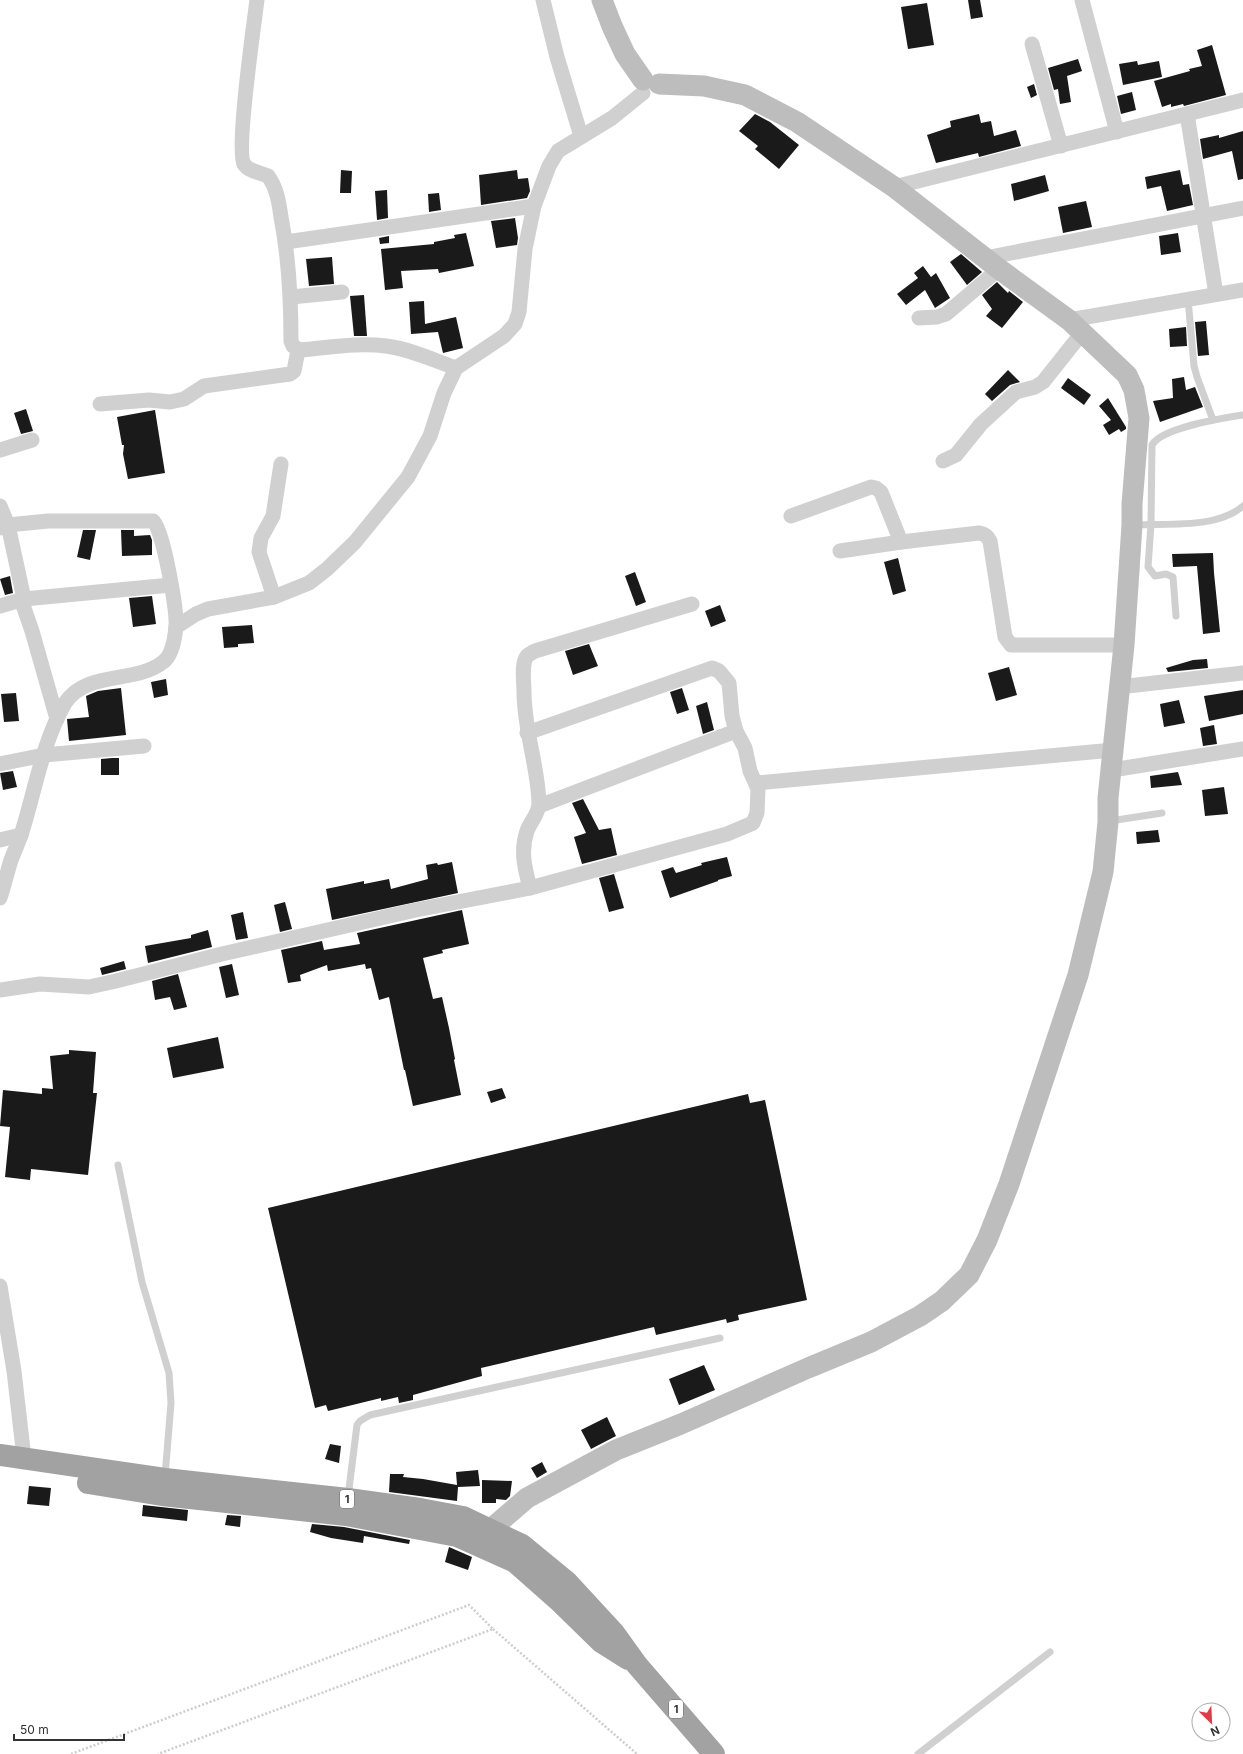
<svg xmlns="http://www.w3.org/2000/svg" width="1243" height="1754" font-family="Inter,sans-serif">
<rect width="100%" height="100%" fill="#fff"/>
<g fill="#1a1a1a">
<polygon points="968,0 980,0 983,17 971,19"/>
<polygon points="927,3 934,45 908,49 901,7"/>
<polygon points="1212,45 1226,95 1184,106 1183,104 1171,107 1171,104 1162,107 1154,81 1190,71 1189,69 1202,66 1197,50"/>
<polygon points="1078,59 1082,71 1067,76 1071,102 1060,104 1058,89 1054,90 1048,68"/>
<polygon points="1137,61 1138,65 1159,61 1162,77 1123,85 1119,64"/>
<polygon points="1034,84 1037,95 1031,98 1027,87"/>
<polygon points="1132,92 1136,110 1121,114 1117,96"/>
<polygon points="755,114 770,122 799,145 779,169 755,149 758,146 739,131"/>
<polygon points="979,114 981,123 991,121 994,136 1016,130 1021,146 979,157 978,153 936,163 927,135 951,127 950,121"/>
<polygon points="1243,131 1243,179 1238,180 1232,151 1203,159 1200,139 1219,135 1219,138"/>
<polygon points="341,170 352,171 351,193 340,193"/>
<polygon points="517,170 518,179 528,178 530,191 527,198 481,205 479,175"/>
<polygon points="1180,170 1183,185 1189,184 1193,205 1167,211 1161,186 1147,189 1145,177"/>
<polygon points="1045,175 1049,191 1014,201 1011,184"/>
<polygon points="387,190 388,218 377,220 375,191"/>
<polygon points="439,193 441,210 429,212 428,194"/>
<polygon points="1086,201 1092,227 1063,233 1058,207"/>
<polygon points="515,218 518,238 517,245 496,248 491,221"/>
<polygon points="466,233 474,266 439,273 438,269 401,271 403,288 385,290 381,249 434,244 434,242 455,238 454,235"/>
<polygon points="1178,233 1181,252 1161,255 1159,236"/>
<polygon points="389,236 389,243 380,244 379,238"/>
<polygon points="961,254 982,272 967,285 950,262"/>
<polygon points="332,257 334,284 309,286 306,259"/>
<polygon points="923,266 931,277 936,273 950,298 935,308 925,290 906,305 897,294 918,278 914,273"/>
<polygon points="997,282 1008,293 1009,291 1023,302 1002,328 986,316 992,309 982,295"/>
<polygon points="364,295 367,336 354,336 350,296"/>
<polygon points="424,301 425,324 456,317 463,348 443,353 438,332 411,334 409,302"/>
<polygon points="1206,321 1209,355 1198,356 1195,322"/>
<polygon points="1186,327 1187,346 1170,347 1169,329"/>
<polygon points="1008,370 1020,382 1010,385 992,401 985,394"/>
<polygon points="1184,377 1186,390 1195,387 1203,407 1160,422 1153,401 1173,398 1172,379"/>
<polygon points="1068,378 1091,395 1084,405 1061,388"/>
<polygon points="1108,398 1126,427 1126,429 1121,432 1119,429 1109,435 1103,425 1111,420 1099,406"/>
<polygon points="26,409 33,431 21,434 14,413"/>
<polygon points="155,410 165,473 128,479 123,454 124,445 122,445 117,417"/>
<polygon points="83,530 96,530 90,560 77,557"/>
<polygon points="121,530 134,530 134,536 150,535 152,540 152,555 122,556"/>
<polygon points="1213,553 1214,573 1220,632 1203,634 1197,566 1173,567 1172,554"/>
<polygon points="898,558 906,591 893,595 884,562"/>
<polygon points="635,572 646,602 636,606 625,576"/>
<polygon points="10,576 13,593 5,595 0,579"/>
<polygon points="152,596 156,624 133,627 129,598"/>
<polygon points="720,605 726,621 711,627 705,611"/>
<polygon points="252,625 254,643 238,644 238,647 224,648 222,627"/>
<polygon points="589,644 598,666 573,675 565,651"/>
<polygon points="1207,659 1208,668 1168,672 1166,668 1193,660"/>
<polygon points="1009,667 1017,695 996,701 988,673"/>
<polygon points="166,679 168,695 154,698 151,682"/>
<polygon points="121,688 126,735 69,741 67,719 89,717 86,696 98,691"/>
<polygon points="682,688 689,710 677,714 670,692"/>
<polygon points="1243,690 1243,714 1209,721 1204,696"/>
<polygon points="16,693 19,721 4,722 1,694"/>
<polygon points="1179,700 1185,723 1164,727 1160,704"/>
<polygon points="707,702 714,730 703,734 696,706"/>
<polygon points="1214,725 1217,744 1203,746 1200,728"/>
<polygon points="112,758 119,758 119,775 101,775 101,759"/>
<polygon points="13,771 17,787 3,790 0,773"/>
<polygon points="1178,772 1182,785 1151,788 1150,776"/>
<polygon points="1224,787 1228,814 1205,816 1202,790"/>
<polygon points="583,799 599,830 611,828 617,855 582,864 574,837 586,833 572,803"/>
<polygon points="1158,830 1160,842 1137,844 1136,832"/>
<polygon points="727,857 732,876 718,880 718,881 670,898 661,871 673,867 676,873 702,865 701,863"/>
<polygon points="452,862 458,893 332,920 326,889 364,881 364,884 389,879 391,889 428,879 426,865 437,863 438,865"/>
<polygon points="614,874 624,908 609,912 599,878"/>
<polygon points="285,902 292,929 280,932 274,905"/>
<polygon points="462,910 469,944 442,950 443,953 423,958 433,999 442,997 449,1028 455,1059 454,1060 461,1095 413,1106 405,1070 404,1070 389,997 379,1000 371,968 366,969 365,964 328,971 327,965 300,975 301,981 288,983 281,950 322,941 324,950 360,944 357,933"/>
<polygon points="243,912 248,938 236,940 231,915"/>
<polygon points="208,930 212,947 148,963 145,946 191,938 191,935"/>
<polygon points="124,961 126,969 102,975 100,968"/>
<polygon points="232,964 239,995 226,998 219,967"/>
<polygon points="178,974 187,1007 174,1010 170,997 155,1000 152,981"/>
<polygon points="218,1037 224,1068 173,1078 167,1048"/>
<polygon points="69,1050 96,1052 93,1093 97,1093 88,1175 31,1169 30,1180 5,1177 10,1127 0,1126 3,1090 42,1094 42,1088 53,1089 50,1056 69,1054"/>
<polygon points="502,1088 506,1098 491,1103 487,1092"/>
<polygon points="748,1094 750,1103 765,1100 807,1300 738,1315 739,1320 727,1323 726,1319 656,1335 654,1327 481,1368 482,1376 413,1395 413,1400 399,1403 398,1397 381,1401 381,1398 328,1411 326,1405 315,1408 268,1208"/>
<polygon points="704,1365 715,1390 679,1405 669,1379"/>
<polygon points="607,1417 616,1436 591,1449 581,1430"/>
<polygon points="330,1444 341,1446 339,1463 325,1459"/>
<polygon points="542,1462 547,1472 537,1478 531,1468"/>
<polygon points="478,1470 480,1486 458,1487 457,1501 389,1492 390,1474 404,1474 403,1477 423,1479 457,1485 456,1472"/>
<polygon points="482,1480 512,1481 510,1496 506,1500 496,1499 496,1503 482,1503"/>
<polygon points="29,1486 51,1488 49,1506 27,1504"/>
<polygon points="143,1505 188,1510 187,1521 142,1516"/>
<polygon points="227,1515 241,1516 240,1527 225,1525"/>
<polygon points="312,1524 344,1527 410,1540 409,1544 364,1536 363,1543 331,1538 310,1532"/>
<polygon points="449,1547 472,1557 468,1570 445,1562"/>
</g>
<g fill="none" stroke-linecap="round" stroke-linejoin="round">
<g stroke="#cdcdcd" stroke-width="2.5" stroke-dasharray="2 2" stroke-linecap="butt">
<polyline points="493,1629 637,1754"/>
<polyline points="71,1754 469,1605 493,1629 158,1754"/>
</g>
<g stroke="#d0d0d0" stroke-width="7">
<polyline points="1188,299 1194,366 1197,377 1213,420"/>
<path d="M1134,525C1168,523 1217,529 1243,506"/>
<path d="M1176,616L1173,577L1166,574L1155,576L1148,567L1151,524L1152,445C1161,428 1223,418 1243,415"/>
<polyline points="1110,821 1162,813"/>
<polyline points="118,1165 142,1282 169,1373 171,1403 165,1476"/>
<polyline points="348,1497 357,1425 360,1421 370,1415 720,1338"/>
<polyline points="918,1754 1050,1652"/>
</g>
<g stroke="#d0d0d0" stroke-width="15">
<path d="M257,0C254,23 236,151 244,164C248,171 261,173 268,176C277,188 279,203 281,217C289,258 291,299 291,341L293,346L300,350C327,348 358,342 386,346C410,349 433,360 456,368"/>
<polyline points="543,0 557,57 581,136"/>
<polyline points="1082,0 1117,132"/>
<polyline points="1032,44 1061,146"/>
<polyline points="1187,114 1216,294"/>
<polyline points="894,187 1243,100"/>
<polyline points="286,242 534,206"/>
<polyline points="985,258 1243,208"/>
<polyline points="291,297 342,292"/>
<polyline points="919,318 937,317 946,314 999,269"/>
<polyline points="1069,320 1243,290"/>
<polyline points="100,404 149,400 170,402 184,399 204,386 290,374 294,371 298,350"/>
<polyline points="0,450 32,440"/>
<polyline points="943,461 956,455 981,424 1016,392 1035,387 1043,382 1082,333"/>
<polyline points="0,506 8,525 24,599 171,585"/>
<polyline points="791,516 871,487 876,488 881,492 901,542"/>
<path d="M0,528L8,525L48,521H153C163,528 177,611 176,626C175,637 172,656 163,662C136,684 86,670 65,703C42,743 35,792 21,835C18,844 14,852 11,860C7,873 4,886 0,898"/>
<path d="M840,551L901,542L979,533C985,534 987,536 990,541L1005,637L1011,645H1124"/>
<polyline points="274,597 259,552 261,538 273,516 281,464"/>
<polyline points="0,606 24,599 24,608 32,631 57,719"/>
<polyline points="176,627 196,614 208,609 274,597 309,583 327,569 355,542 408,477 430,436 444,393 456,368 504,336 515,324 519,312 525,249 534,206 549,166 558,151 612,118 643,93"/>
<polyline points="1119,687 1243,673"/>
<polyline points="0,764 44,755 144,746"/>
<polyline points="1112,770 1243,749"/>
<polyline points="756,783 1113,750"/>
<polyline points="539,806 736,731"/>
<polyline points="0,840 21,835"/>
<path d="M530,888C525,869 520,851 527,831C530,822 539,814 539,803C538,766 524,730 524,692C524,682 521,664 527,656C529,654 533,652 535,651L692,604"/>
<polyline points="0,990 40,984 89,987 116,981 222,954 416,910 530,888 727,834 753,823 757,813 758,789 750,771 745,748 736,731 732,716 729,683 719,671 712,668 527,733"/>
<polyline points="0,1286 14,1371 24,1458"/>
</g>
<g stroke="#bdbdbd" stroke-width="21">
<polyline points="602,0 612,26 625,54 643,80"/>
<polyline points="491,1529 527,1498 616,1450 681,1424 808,1368 871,1342 920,1316 942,1301 969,1275 987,1240 1009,1184 1078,975 1103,872 1108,822 1108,798 1124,645 1132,525 1132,504 1139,418 1134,390 1127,375 1069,320 999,269 894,187 797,122 745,95 704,86 659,84"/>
</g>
<g stroke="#a2a2a2" stroke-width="22">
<polyline points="0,1455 165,1479 348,1499 420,1509 463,1517 522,1545 567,1582 614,1633 637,1665 714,1754"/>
<polyline points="88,1483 162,1495 346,1515 457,1536 515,1562 558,1600 601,1642 628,1659"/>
</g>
</g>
<g text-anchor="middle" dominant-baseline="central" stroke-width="4" stroke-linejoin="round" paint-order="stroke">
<g fill="#fff" stroke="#707070" stroke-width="1">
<rect x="340" y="1490" width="14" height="18" rx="3"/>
<rect x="669" y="1700" width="14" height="18" rx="3"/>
</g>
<g font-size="11" font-weight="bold" fill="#333">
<text x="347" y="1499">1</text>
<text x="676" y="1709">1</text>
</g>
</g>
<g transform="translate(1211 1722) rotate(156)"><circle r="19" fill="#ffffff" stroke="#adadad"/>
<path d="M0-3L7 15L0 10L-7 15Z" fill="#e63946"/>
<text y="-6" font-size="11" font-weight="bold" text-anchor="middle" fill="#333333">N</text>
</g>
<path d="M14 1734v6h110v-6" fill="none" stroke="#333333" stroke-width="2"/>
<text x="20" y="1734" font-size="12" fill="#333333" stroke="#ffffff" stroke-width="3" paint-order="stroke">50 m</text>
</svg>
